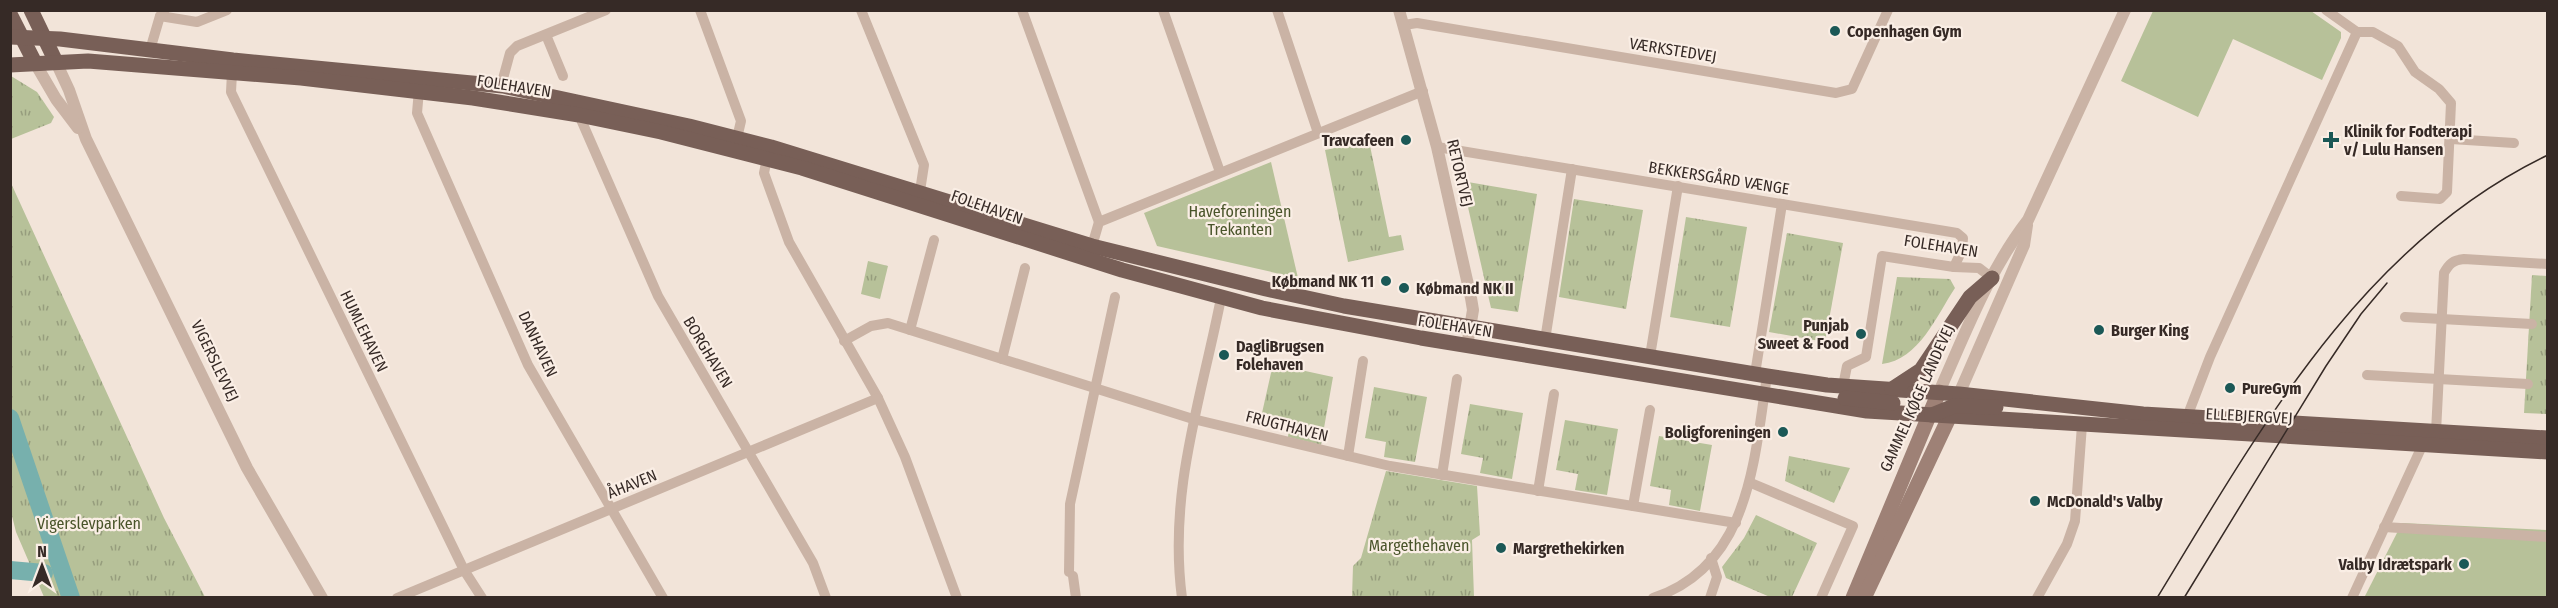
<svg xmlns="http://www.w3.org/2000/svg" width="2558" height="608" font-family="'Fira Sans Condensed',sans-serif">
<defs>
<pattern id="park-tufts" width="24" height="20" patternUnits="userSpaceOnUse" patternTransform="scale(1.5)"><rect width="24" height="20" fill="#b7c199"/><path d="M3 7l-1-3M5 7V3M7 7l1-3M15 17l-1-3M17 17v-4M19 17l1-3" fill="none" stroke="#969d7d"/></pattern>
</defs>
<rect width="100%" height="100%" fill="#f2e4d9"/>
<g fill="#b7c199">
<polygon points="2153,11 2311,11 2341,32 2341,38 2322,80 2233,39 2198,117 2121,81"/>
<polygon points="1271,162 1298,278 1157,246 1144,213"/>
<polygon points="2402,523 2547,530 2547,597 2364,598"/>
</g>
<g fill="url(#park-tufts)">
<polygon points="11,76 37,92 54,117 51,123 11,139"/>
<polygon points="1369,141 1389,237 1401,235 1404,250 1348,262 1325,150"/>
<polygon points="10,181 164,518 205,597 44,597 16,532 11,512"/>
<polygon points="1462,181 1537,194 1518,312 1491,308"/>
<polygon points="1574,199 1643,210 1626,309 1559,297"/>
<polygon points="1686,217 1747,227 1730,327 1670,317"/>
<polygon points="1787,233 1843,243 1825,342 1769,332"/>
<polygon points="868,261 888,266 880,299 861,294"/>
<polygon points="2532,275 2547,276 2547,414 2524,413"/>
<path d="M1897,277L1950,279L1955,288C1937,315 1919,360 1882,364Z"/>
<polygon points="1273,364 1333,377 1321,445 1288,437 1290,420 1262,413"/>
<polygon points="1374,387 1427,397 1415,462 1384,457 1386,442 1365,438"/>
<polygon points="1470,404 1523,413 1512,479 1480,473 1483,458 1461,454"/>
<polygon points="1565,420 1618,429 1607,495 1575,490 1578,474 1556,470"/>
<polygon points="1659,436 1712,445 1700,511 1669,505 1671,490 1650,486"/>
<polygon points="1789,456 1850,468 1834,503 1785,481"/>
<polygon points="1386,471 1477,486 1480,535 1472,540 1474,597 1352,597 1353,566 1361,558"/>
<polygon points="1756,515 1817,543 1792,597 1770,597 1726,578 1722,567 1744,538"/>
</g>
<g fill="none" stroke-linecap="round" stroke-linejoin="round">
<g stroke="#77b0ad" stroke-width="18">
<polyline points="10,418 71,598"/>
<polyline points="10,570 44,573"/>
</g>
<g stroke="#cab3a5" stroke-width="10">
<polyline points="700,10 741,121 737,138"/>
<polyline points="861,10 924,165 920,191"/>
<polyline points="1022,10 1099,222"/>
<polyline points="1163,10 1220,172"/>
<polyline points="1277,10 1318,133"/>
<polyline points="2326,10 2357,32 2373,32 2398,46 2415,72 2439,89 2451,103 2447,192 2440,199 2401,196"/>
<polyline points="160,16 197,22 227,10"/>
<polyline points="1404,25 1417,23 1836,93 1852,89 1888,10"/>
<polyline points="546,35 563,76"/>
<polyline points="150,50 160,16 164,12"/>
<polyline points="232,73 231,92 464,570 482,598"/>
<polyline points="501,86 510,53 517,46 606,10"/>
<polyline points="419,90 417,113 528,365 663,598"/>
<polyline points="579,115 658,296 813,563 826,598"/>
<polyline points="2451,139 2514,143"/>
<polyline points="1437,147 1957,233 1963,238 1962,250 1954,267"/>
<polyline points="767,158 764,173 789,242 878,398 905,457 957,598"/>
<polyline points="1092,246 1099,222 1423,91"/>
<polyline points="2405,317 2532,324"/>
<polyline points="910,330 934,240"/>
<polyline points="1545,340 1572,169"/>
<polyline points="844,341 871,326 888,323 1193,419 1390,466 1736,523"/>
<polyline points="1650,356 1678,186"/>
<polyline points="1002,359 1025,268"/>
<polyline points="1755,374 1782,204"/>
<polyline points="2367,375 2528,384"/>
<polyline points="1843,386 1847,366 1866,357 1882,256 1954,267 1979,268 1992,278"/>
<polyline points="2187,417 2210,357 2357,32"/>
<path d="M2436,432L2444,273C2449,264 2453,260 2464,259L2548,264"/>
<polyline points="1348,456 1363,361"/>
<polyline points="1442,475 1457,379"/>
<polyline points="1751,483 1853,526 1821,598"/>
<polyline points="1538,491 1554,394"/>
<polyline points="1633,506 1650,410"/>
<polyline points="2384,527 2548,537"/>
<polyline points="1069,572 1070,504 1115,297"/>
<polyline points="1073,576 1076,598"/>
<polyline points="397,598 878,398"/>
<path d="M1182,598C1168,492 1201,400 1221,298"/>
<path d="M1653,598C1750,566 1754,460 1767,376"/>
<polyline points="1710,598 1717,577 1711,558"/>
<polyline points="2037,598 2067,544 2075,521 2082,425"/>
<polyline points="2352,598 2423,444"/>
</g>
<g stroke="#cab3a5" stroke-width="12">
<polyline points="1399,10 1437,147 1471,298 1473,310 1467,346"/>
<polyline points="56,62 69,90 86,139 247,468 322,598"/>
<polyline points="35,63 56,99 78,128"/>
<path d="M1939,392C1965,334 1989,270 2028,220L2125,10"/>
<polyline points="1959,394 2024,245 2027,225"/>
</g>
<g stroke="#9e8176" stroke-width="15">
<polyline points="1853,598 1939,392"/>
<polyline points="1864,598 1955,405"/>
</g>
<g stroke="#785f57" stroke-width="15">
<polyline points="31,10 56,62"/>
<polyline points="10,14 35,63"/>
<polyline points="10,37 60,39 233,60 503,86 689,126 771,147 1092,246 1266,289 1344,306 1767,376 1827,385 1959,394 2143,414 2548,438"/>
<polyline points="10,65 88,61 301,78 473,98 579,115 661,132 802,168 1122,270 1262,308 1421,338 1867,411 2548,452"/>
<polyline points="1892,389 1921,370 1970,297 1992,278"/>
<polyline points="1845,398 1893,403"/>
<polyline points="1932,415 1954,406 1996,407"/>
</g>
<g stroke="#362a26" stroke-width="1.5">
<path d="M2157,598C2260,429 2362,244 2548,155"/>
<polyline points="2184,598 2326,366 2361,314 2387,283"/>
</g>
</g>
<g fill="#1b5856" stroke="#faeee5" stroke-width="2">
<circle cx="1835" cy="31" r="6"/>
<circle cx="1406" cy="140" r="6"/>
<path d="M2328 131h6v6h6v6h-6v6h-6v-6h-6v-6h6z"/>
<circle cx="1386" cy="281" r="6"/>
<circle cx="1404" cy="288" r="6"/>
<circle cx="2099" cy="330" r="6"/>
<circle cx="1861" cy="334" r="6"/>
<circle cx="1224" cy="355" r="6"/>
<circle cx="2230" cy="388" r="6"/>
<circle cx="1783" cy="432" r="6"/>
<circle cx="2035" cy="501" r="6"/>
<circle cx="1501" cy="548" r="6"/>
<circle cx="2464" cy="564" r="6"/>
</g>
<g text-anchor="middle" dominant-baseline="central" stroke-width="4.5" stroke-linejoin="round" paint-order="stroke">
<g font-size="16" font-weight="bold" fill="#362a26" stroke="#faeee5" text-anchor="start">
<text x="1847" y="31">Copenhagen Gym</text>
<text x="2344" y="131">Klinik for Fodterapi<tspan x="2344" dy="18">v/ Lulu Hansen</tspan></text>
<text x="1394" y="140" text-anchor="end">Travcafeen</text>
<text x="1374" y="281" text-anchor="end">Købmand NK 11</text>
<text x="1416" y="288">Købmand NK II</text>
<text x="1849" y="325" text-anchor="end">Punjab<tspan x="1849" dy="18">Sweet &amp; Food</tspan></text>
<text x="2111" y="330">Burger King</text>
<text x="1236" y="346">DagliBrugsen<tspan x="1236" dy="18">Folehaven</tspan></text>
<text x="2242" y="388">PureGym</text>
<text x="1771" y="432" text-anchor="end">Boligforeningen</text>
<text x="2047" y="501">McDonald's Valby</text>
<text x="1513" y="548">Margrethekirken</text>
<text x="2452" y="564" text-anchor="end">Valby Idrætspark</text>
</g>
<g font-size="16" fill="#362a26" stroke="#faeee5">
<text transform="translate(1673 50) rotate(9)">VÆRKSTEDVEJ</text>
<text transform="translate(514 86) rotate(9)">FOLEHAVEN</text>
<text transform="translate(1460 173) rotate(77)">RETORTVEJ</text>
<text transform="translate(1719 178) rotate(9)">BEKKERSGÅRD VÆNGE</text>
<text transform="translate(987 207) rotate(19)">FOLEHAVEN</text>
<text transform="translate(1941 246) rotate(9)">FOLEHAVEN</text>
<text transform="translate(1455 326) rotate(9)">FOLEHAVEN</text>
<text transform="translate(364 331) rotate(64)">HUMLEHAVEN</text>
<text transform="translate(538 344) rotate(65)">DANHAVEN</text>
<text transform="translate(708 352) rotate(59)">BORGHAVEN</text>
<text transform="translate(215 361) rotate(64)">VIGERSLEVVEJ</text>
<text transform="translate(1917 398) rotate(-66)">GAMMEL KØGE LANDEVEJ</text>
<text transform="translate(2249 416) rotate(3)">ELLEBJERGVEJ</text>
<text transform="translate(1287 426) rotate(14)">FRUGTHAVEN</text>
<text transform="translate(632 484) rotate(-22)">ÅHAVEN</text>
</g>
<g font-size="16" fill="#49542a" stroke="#faeee5">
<text x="1240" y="211">Haveforeningen<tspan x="1240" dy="18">Trekanten</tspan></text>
<text x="89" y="523">Vigerslevparken</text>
<text x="1419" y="545">Margethehaven</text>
</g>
</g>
<rect width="2558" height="608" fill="none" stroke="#362a26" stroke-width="24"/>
<g transform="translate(42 566)" stroke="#faeee5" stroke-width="4.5" paint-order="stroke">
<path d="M0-4.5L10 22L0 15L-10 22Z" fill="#362a26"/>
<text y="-9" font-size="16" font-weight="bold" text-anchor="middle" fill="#362a26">N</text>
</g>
</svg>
